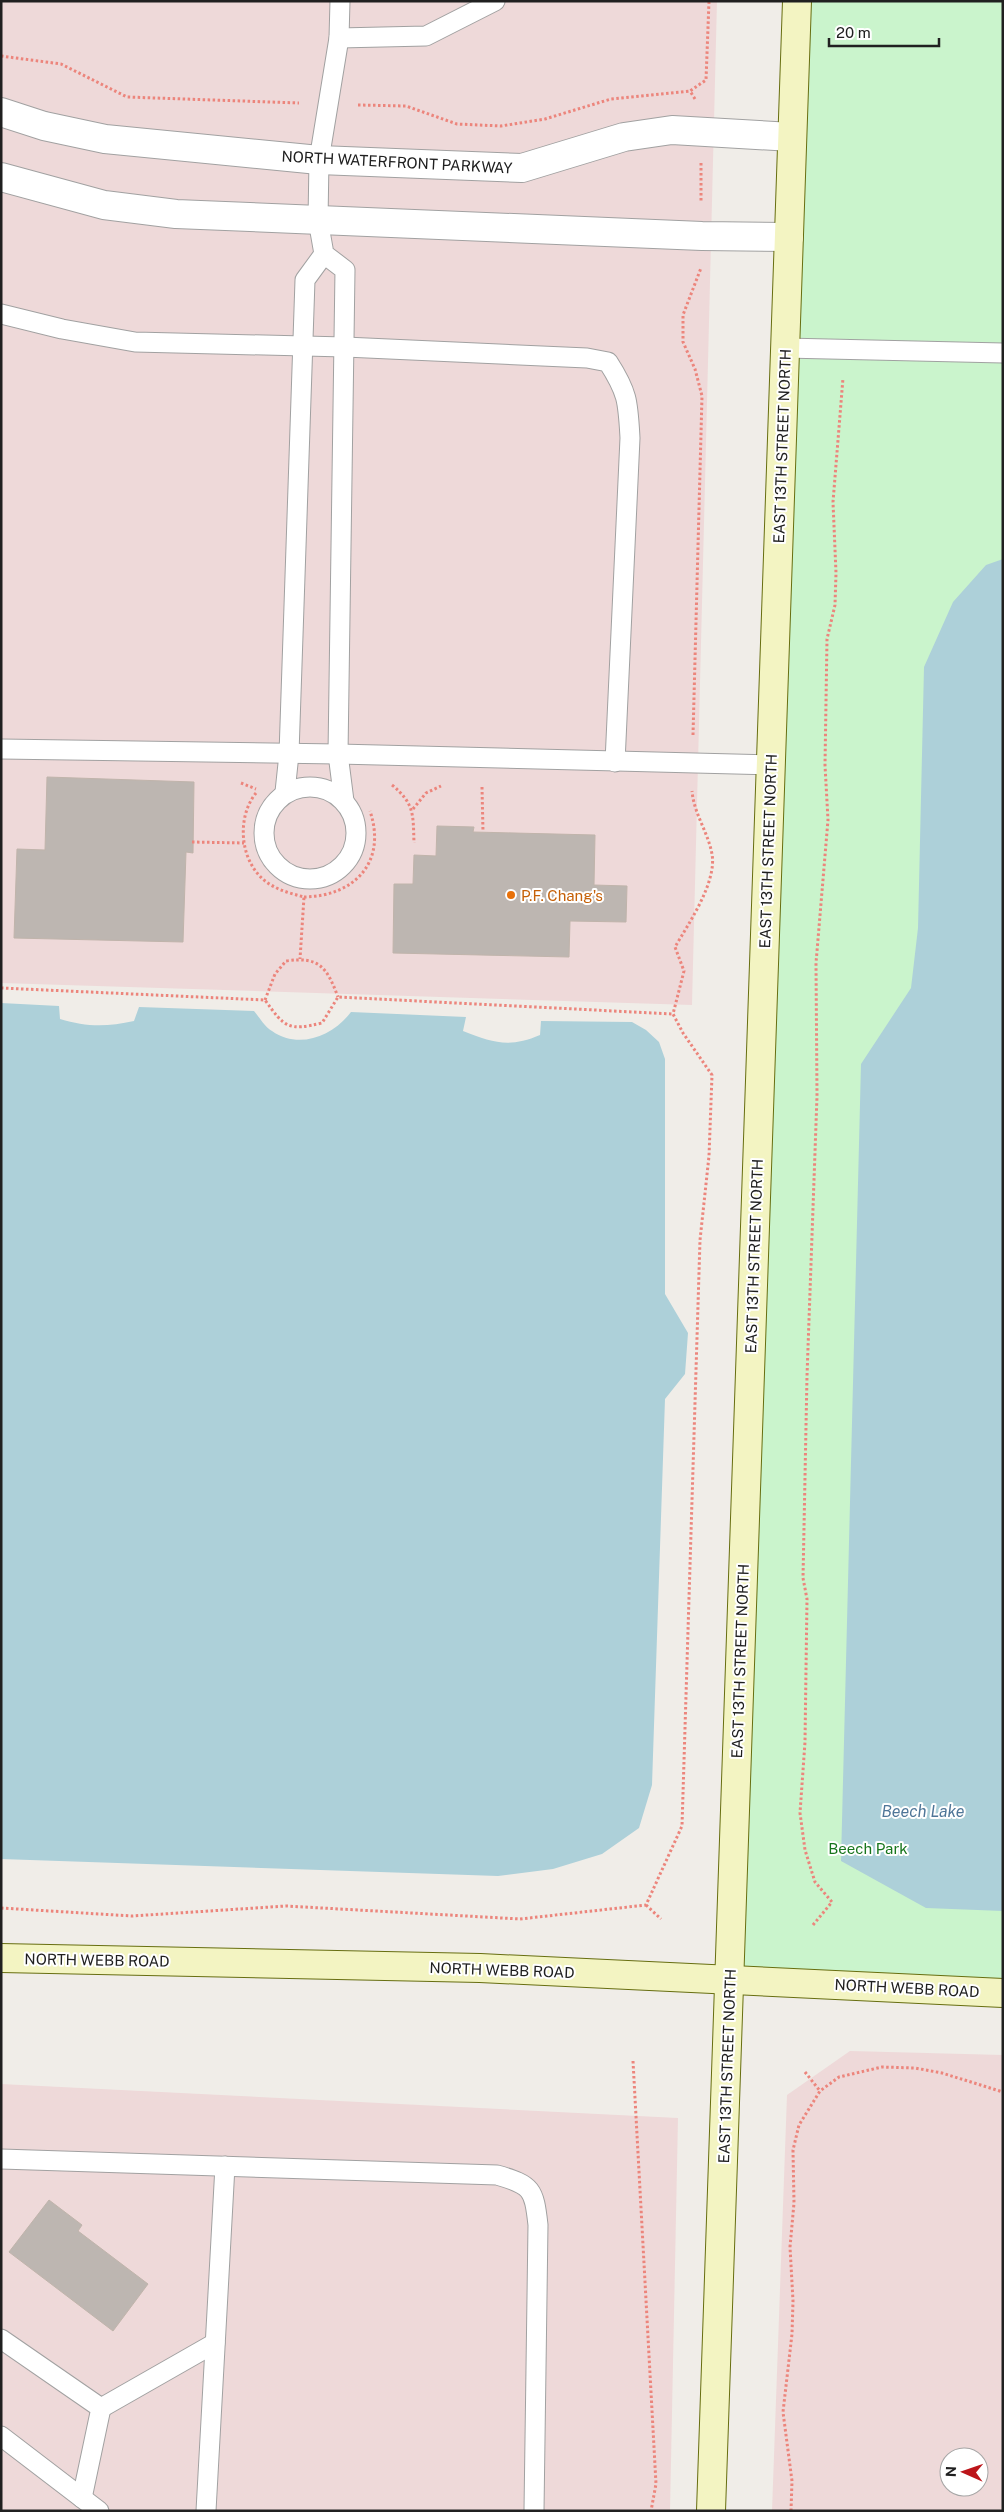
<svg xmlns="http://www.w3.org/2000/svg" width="1004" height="2512" font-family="'Public Sans',sans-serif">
<rect width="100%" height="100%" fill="#f0ede8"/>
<g fill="#eed9d9" fill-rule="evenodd">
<polygon points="1,1 717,1 692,1005 1,983"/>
<path d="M850,2051L1003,2055V2511H772L787,2095ZM949,2457H979V2487H949Z"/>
<polygon points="1,2084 678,2118 670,2511 1,2511"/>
</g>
<polygon fill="#caf4cc" points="796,1 1003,1 1003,1990 730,1980"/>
<g fill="#add0d9">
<polygon points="1003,559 1003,1911 926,1908 841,1861 861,1064 911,988 918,928 924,667 953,602 986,565"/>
<path d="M1,1003L59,1006L60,1019C86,1027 107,1027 134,1021L139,1007L254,1011C259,1017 265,1027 272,1031C299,1050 333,1036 351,1012L466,1017L463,1031C493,1043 510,1048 540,1035L541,1021L632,1022L646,1030L659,1042L665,1059V1294L688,1333L685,1374L665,1399L652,1785L639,1828L602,1854L553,1869L498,1876L1,1859Z"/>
</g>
<g fill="#bdb6b1" stroke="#c0b4ab">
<polygon points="47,777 194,782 193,853 186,852 183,942 14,938 17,849 45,850"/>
<polygon points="437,826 474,827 473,832 595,835 594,885 627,886 626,922 570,921 569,957 393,953 394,884 413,884 414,855 436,856"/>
<polygon points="49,2200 82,2225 78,2231 148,2284 113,2331 9,2252"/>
</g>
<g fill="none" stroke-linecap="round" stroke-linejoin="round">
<g stroke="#a1a1a1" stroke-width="21">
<g id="lane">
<polyline points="340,1 339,38 319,160 318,220 324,254 345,270 338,754 344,801"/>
<polyline points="339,38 426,36 495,1"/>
<path d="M1,314L62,329L135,342L345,347L587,358L608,362C628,393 628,402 630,438L615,762"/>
<polyline points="785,348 1003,353"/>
<polyline points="1,749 338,754 771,765"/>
<circle cx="310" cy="833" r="46"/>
<polyline points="285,792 289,754 305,280 324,254"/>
<path d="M1,2159L497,2175C532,2185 534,2189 538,2225L534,2511"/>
<polyline points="1,2339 101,2408 82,2498"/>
<polyline points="101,2408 215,2343"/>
<polyline points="1,2436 99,2511"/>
<polyline points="206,2511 225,2166"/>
</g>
</g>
<g stroke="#a1a1a1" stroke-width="30">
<g id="street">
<polyline points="1,112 44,126 105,139 319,160 522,168 624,137 672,130 792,137"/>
<polyline points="1,177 104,205 176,214 702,236 789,237"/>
</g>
</g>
<g stroke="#676e10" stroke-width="30">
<g id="secondary">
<polyline points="1,1958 480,1968 1003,1993"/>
<polyline points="711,2511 797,1"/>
</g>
</g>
<g stroke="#ec857c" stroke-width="3" stroke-dasharray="2.5 2.5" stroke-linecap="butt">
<polyline points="1,56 61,64 127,97 299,103"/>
<polyline points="695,99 690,91 706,80 709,1"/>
<polyline points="358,105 406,106 457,124 501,126 545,119 611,99 690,91"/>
<polyline points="701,163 701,202"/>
<polyline points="693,735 702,396 695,369 683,342 683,315 701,268"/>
<polyline points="241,783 256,789"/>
<path d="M392,785C415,804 413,815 414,843"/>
<polyline points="482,787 483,832"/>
<path d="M256,793C235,819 240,867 271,885C281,891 293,894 304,897L300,959"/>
<polyline points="413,809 426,793 441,786"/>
<polyline points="192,842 244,843"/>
<path d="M304,897C355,896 387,862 370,811"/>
<path d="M1,988L265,1000C285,1028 288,1031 322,1023L338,997L673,1014"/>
<path d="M265,1000L275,974L286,961C320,956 327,968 338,997"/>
<polyline points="646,1905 661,1919"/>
<path d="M1,1908L132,1916L286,1906L520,1919L646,1905L682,1826L700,1240L709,1156L712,1075L683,1033L673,1014L684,971L675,947C689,923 717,882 712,854C708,832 694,814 692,791"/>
<polyline points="813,1925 832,1902 815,1882 805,1850 800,1813 805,1742 807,1599 803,1578 807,1376 817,1096 816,963 828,820 825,765 827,639 835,605 836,573 833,502 843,378"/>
<polyline points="633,2061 656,2484 651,2511"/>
<polyline points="805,2072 820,2091"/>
<polyline points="791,2511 792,2481 783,2412 792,2334 793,2301 790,2247 794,2203 793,2150 799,2125 820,2091 839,2077 882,2067 915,2068 942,2073 1003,2092"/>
</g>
<use href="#lane" stroke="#fff" stroke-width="19"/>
<use href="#street" stroke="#fff" stroke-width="28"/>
<use href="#secondary" stroke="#f3f4c2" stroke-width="28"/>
</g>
<circle fill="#e8710a" stroke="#fff" stroke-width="2" cx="511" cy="895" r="5"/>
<g text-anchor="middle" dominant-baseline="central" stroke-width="4" stroke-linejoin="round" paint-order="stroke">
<g font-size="15" fill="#202020" stroke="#fff">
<text transform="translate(397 162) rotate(3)">NORTH WATERFRONT PARKWAY</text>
<text transform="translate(782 446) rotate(-88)">EAST 13TH STREET NORTH</text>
<text transform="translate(768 851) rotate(-88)">EAST 13TH STREET NORTH</text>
<text transform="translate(754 1256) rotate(-88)">EAST 13TH STREET NORTH</text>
<text transform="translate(740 1661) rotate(-88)">EAST 13TH STREET NORTH</text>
<text transform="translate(97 1960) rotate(1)">NORTH WEBB ROAD</text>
<text transform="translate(502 1970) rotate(2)">NORTH WEBB ROAD</text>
<text transform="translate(907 1988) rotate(3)">NORTH WEBB ROAD</text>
<text transform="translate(727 2066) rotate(-88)">EAST 13TH STREET NORTH</text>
</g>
<g font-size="15" fill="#c56008" stroke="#fff" text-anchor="start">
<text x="521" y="895">P.F. Chang's</text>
</g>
<g font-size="15" fill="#17751c" stroke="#fff">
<text x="868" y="1848">Beech Park</text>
</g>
<g font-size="16" font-style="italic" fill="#4f7698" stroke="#fff">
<text x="923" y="1811">Beech Lake</text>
</g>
</g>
<rect width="1004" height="2512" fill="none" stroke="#202020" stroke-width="5"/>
<g transform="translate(964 2472) rotate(272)"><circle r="24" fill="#ffffff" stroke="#a6a6a6"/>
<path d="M0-4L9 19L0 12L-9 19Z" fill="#bc151a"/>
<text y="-8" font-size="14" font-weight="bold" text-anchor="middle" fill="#202020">N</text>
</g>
<path d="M829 38v8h110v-8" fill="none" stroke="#202020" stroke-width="2.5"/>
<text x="836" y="38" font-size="15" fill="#202020" stroke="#ffffff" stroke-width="4" paint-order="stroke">20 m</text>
</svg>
